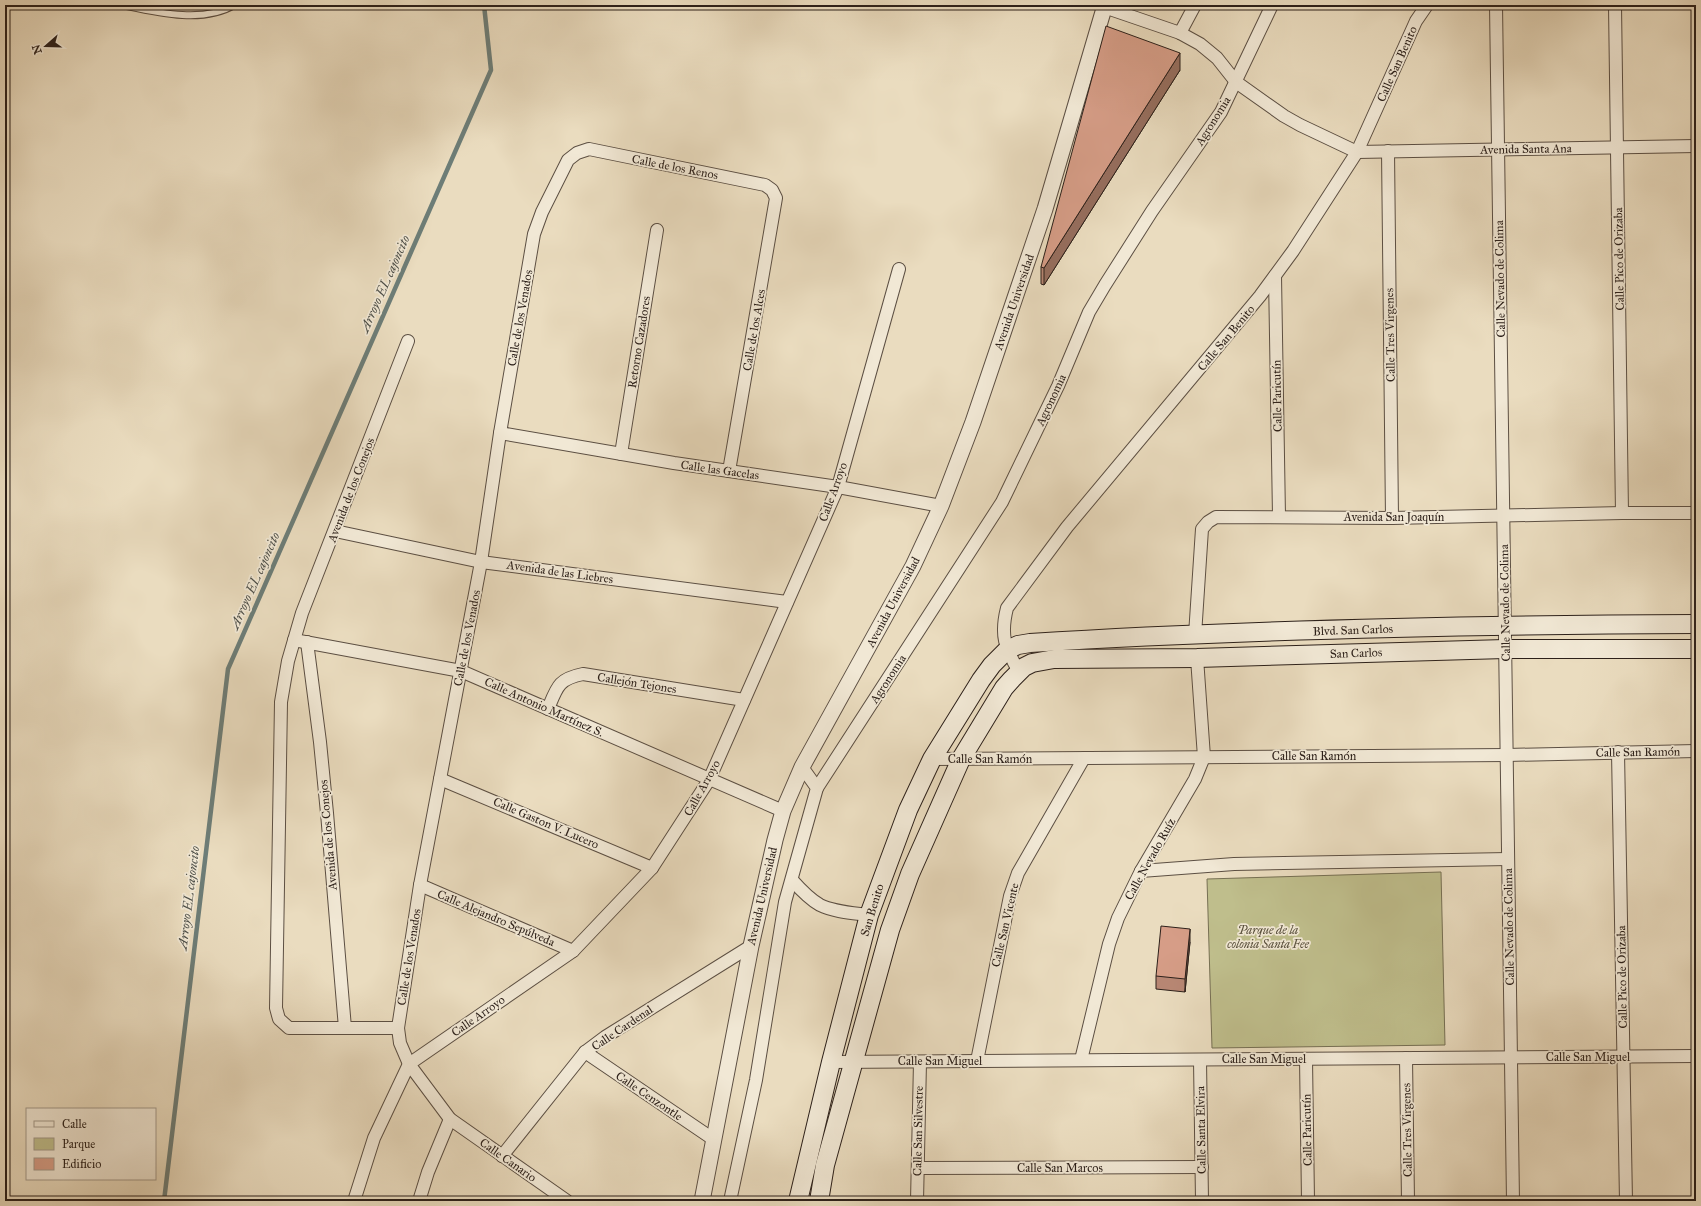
<svg xmlns="http://www.w3.org/2000/svg" width="1701" height="1206" font-family="'IM FELL Great Primer',serif">
<rect width="100%" height="100%" fill="#eadcbf"/>
<filter id="stains"><feTurbulence type="fractalNoise" baseFrequency=".005" numOctaves="4"/><feColorMatrix values="0 0 0 0 .2 0 0 0 0 .09 0 0 0 0 .02 0 0 0 .5 -.17"/></filter>
<radialGradient id="worn" r=".72"><stop offset=".6" stop-color="#630" stop-opacity="0"/><stop offset="1" stop-color="#630" stop-opacity=".3"/></radialGradient>
<polygon fill="#bfbe8c" stroke="#766f53" points="1441,872 1445,1045 1212,1048 1207,879"/>
<g fill="none" stroke-linecap="round" stroke-linejoin="round">
<polyline stroke="#6d7d77" stroke-width="4.5" points="164,1201 228,669 491,70 484,5"/>
<g stroke="#5c4f43" stroke-width="8">
<path id="service" d="M122,5C155,12 203,24 234,5"/>
</g>
<g stroke="#5c4f43" stroke-width="14">
<g id="minor">
<polyline points="1496,5 1513,1201"/>
<polyline points="1615,5 1622,513"/>
<polyline points="1104,7 1180,33 1200,44 1217,58 1236,82 1284,116 1300,125 1357,152 1696,146"/>
<polyline points="1180,33 1195,5"/>
<polyline points="1388,151 1392,518"/>
<polyline points="1275,276 1279,516"/>
<polyline points="500,433 674,463 838,487 941,506"/>
<polyline points="621,454 657,230"/>
<polyline points="335,531 481,562 787,602"/>
<polyline points="1195,635 1202,529 1208,522 1216,517 1392,518 1622,513 1696,513"/>
<polyline points="294,640 461,671 783,811"/>
<polyline points="307,642 320,742 327,813 345,1028"/>
<path d="M1019,672C1005,647 1000,636 1007,608L1067,527L1260,296L1293,251L1357,152L1416,21L1427,5"/>
<path d="M548,709C557,687 558,679 583,674L744,700"/>
<polyline points="1618,752 1626,1201"/>
<polyline points="932,759 1507,755 1696,751"/>
<polyline points="440,779 652,868"/>
<polyline points="817,788 1002,502 1058,386 1089,312 1105,285 1152,211 1221,112 1272,5"/>
<polyline points="1141,871 1234,864 1508,859"/>
<path d="M792,880C800,889 809,899 820,905C834,912 854,913 869,915"/>
<polyline points="420,885 573,951"/>
<polyline points="398,1028 289,1028 279,1019 276,1008 281,702 288,661 302,613 408,341"/>
<polyline points="585,1052 713,1139"/>
<polyline points="1406,1058 1408,1201"/>
<polyline points="1306,1059 1308,1201"/>
<polyline points="1081,1060 1109,944 1118,918 1141,871 1195,779 1204,757 1197,658"/>
<polyline points="1200,1060 1202,1201"/>
<polyline points="977,1061 1010,896 1018,873 1084,758"/>
<polyline points="831,1062 1696,1056"/>
<polyline points="502,1156 585,1052 605,1037 751,946"/>
<polyline points="918,1168 1202,1167"/>
<polyline points="354,1201 374,1138 409,1064 573,951 652,868 709,780 838,487 899,269"/>
<polyline points="419,1201 428,1172 450,1119"/>
<polyline points="567,1201 450,1119 409,1064 400,1043 398,1028 420,885 481,562 500,433 534,234 542,212 568,160 577,153 589,149 765,185 772,190 776,198 729,471"/>
<polyline points="730,1201 756,1080 785,902 817,788 802,767"/>
<polyline points="917,1201 920,1062"/>
</g>
</g>
<g stroke="#5c4f43" stroke-width="17">
<polyline id="tertiary" points="702,1201 751,946 775,840 783,811 802,767 913,566 941,506 973,422 1045,209 1105,5"/>
</g>
<g stroke="#2c201a" stroke-width="20">
<g id="secondary">
<path d="M798,1201L831,1062L869,915L908,810L932,759L981,680L992,665L1007,650L1018,645L1030,643C1252,629 1474,625 1696,624"/>
<polyline points="819,1201 825,1165 890,930 910,874 961,759 1004,688 1012,679 1024,667 1032,663 1054,659 1197,658 1505,649 1696,649"/>
</g>
</g>
<use href="#service" stroke="#f1e8d5" stroke-width="6"/>
<use href="#minor" stroke="#f1e8d5" stroke-width="12"/>
<use href="#tertiary" stroke="#f1e8d5" stroke-width="15"/>
<use href="#secondary" stroke="#f1e8d5" stroke-width="18"/>
</g>
<g fill="#b88774" stroke="#2c201a">
<polygon points="1180,70 1044,285 1041,284 1041,267"/>
<polygon points="1190,942 1185,992 1156,989 1156,976"/>
</g>
<g fill="#966e5e" stroke="#2c201a">
<polygon points="1180,53 1180,70 1044,285 1044,268"/>
<polygon points="1190,929 1190,942 1185,992 1185,979"/>
</g>
<g fill="#d69d87" stroke="#2c201a">
<polygon points="1106,26 1180,53 1044,268 1041,267"/>
<polygon points="1161,926 1190,929 1185,979 1156,976"/>
</g>
<g text-anchor="middle" dominant-baseline="central" stroke-width="3.5" stroke-linejoin="round" paint-order="stroke">
<g font-size="12" fill="#2c201a" stroke="#f1e8d5">
<text transform="translate(1397 64) rotate(-66)">Calle San Benito</text>
<text transform="translate(1213 121) rotate(-58)">Agronomia</text>
<text transform="translate(1526 149) rotate(-1)">Avenida Santa Ana</text>
<text transform="translate(675 167) rotate(11)">Calle de los Renos</text>
<text transform="translate(1619 259) rotate(-91)">Calle Pico de Orizaba</text>
<text transform="translate(1500 279) rotate(-91)">Calle Nevado de Colima</text>
<text transform="translate(1014 302) rotate(-71)">Avenida Universidad</text>
<text transform="translate(520 318) rotate(-80)">Calle de los Venados</text>
<text transform="translate(754 330) rotate(-80)">Calle de los Alces</text>
<text transform="translate(1390 335) rotate(-91)">Calle Tres Virgenes</text>
<text transform="translate(1226 338) rotate(-50)">Calle San Benito</text>
<text transform="translate(639 342) rotate(-81)">Retorno Cazadores</text>
<text transform="translate(1277 396) rotate(-91)">Calle Paricutín</text>
<text transform="translate(1051 400) rotate(-65)">Agronomia</text>
<text transform="translate(720 470) rotate(8)">Calle las Gacelas</text>
<text transform="translate(351 490) rotate(-69)">Avenida de los Conejos</text>
<text transform="translate(833 492) rotate(-70)">Calle Arroyo</text>
<text x="1394" y="517">Avenida San Joaquín</text>
<text transform="translate(560 572) rotate(8)">Avenida de las Liebres</text>
<text transform="translate(893 602) rotate(-62)">Avenida Universidad</text>
<text transform="translate(1505 603) rotate(-91)">Calle Nevado de Colima</text>
<text transform="translate(1353 630) rotate(-2)">Blvd. San Carlos</text>
<text transform="translate(467 638) rotate(-79)">Calle de los Venados</text>
<text transform="translate(1356 653) rotate(-2)">San Carlos</text>
<text transform="translate(888 679) rotate(-57)">Agronomia</text>
<text transform="translate(637 683) rotate(9)">Callejón Tejones</text>
<text transform="translate(544 707) rotate(24)">Calle Antonio Martínez S.</text>
<text transform="translate(1638 752) rotate(-1)">Calle San Ramón</text>
<text x="1314" y="756">Calle San Ramón</text>
<text x="990" y="759">Calle San Ramón</text>
<text transform="translate(702 788) rotate(-61)">Calle Arroyo</text>
<text transform="translate(546 823) rotate(23)">Calle Gaston V. Lucero</text>
<text transform="translate(328 835) rotate(-95)">Avenida de los Conejos</text>
<text transform="translate(1150 859) rotate(-61)">Calle Nevado Ruíz</text>
<text transform="translate(762 896) rotate(-77)">Avenida Universidad</text>
<text transform="translate(872 910) rotate(-73)">San Benito</text>
<text transform="translate(496 918) rotate(23)">Calle Alejandro Sepúlveda</text>
<text transform="translate(1005 925) rotate(-77)">Calle San Vicente</text>
<text transform="translate(1509 927) rotate(-91)">Calle Nevado de Colima</text>
<text transform="translate(409 957) rotate(-81)">Calle de los Venados</text>
<text transform="translate(1622 977) rotate(-91)">Calle Pico de Orizaba</text>
<text transform="translate(478 1016) rotate(-35)">Calle Arroyo</text>
<text transform="translate(622 1028) rotate(-34)">Calle Cardenal</text>
<text x="1588" y="1057">Calle San Miguel</text>
<text x="1264" y="1059">Calle San Miguel</text>
<text x="940" y="1061">Calle San Miguel</text>
<text transform="translate(649 1096) rotate(34)">Calle Cenzontle</text>
<text transform="translate(1201 1130) rotate(-91)">Calle Santa Elvira</text>
<text transform="translate(1307 1130) rotate(-91)">Calle Paricutín</text>
<text transform="translate(1407 1130) rotate(-91)">Calle Tres Virgenes</text>
<text transform="translate(918 1131) rotate(-89)">Calle San Silvestre</text>
<text transform="translate(508 1160) rotate(35)">Calle Canario</text>
<text x="1060" y="1168">Calle San Marcos</text>
</g>
<g font-size="12" font-style="italic" fill="#584f3c" stroke="#f1e8d5">
<text x="1268" y="930">Parque de la<tspan x="1268" dy="14">colonia Santa Fee</tspan></text>
</g>
<g font-size="13" font-style="italic" fill="#4c4e48" stroke="#f1e8d5">
<text transform="translate(385 284) rotate(-66)">Arroyo EL cajoncito</text>
<text transform="translate(255 581) rotate(-66)">Arroyo EL cajoncito</text>
<text transform="translate(189 898) rotate(-83)">Arroyo EL cajoncito</text>
</g>
</g>
<rect width="1701" height="1206" fill="none" stroke="#eadcbf" stroke-width="20"/>
<rect x="6" y="6" width="1689" height="1194" fill="none" stroke="#2c201a" stroke-width="2"/>
<rect x="10" y="10" width="1681" height="1186" fill="none" stroke="#2c201a"/>
<rect x="26" y="1108" width="130" height="72" fill="#f1e8d5" stroke="#a2988a"/>
<rect x="34" y="1121" width="20" height="6" fill="#f1e8d5" stroke="#a2988a"/>
<text x="62" y="1128" font-size="12" fill="#2c201a">Calle</text>
<rect x="34" y="1138" width="20" height="12" fill="#bfbe8c" stroke="#a2988a"/>
<text x="62" y="1148" font-size="12" fill="#2c201a">Parque</text>
<rect x="34" y="1158" width="20" height="12" fill="#d69d87" stroke="#a2988a"/>
<text x="62" y="1168" font-size="12" fill="#2c201a">Edificio</text>
<g transform="translate(46 46) rotate(250)" stroke="#f1e8d5" stroke-width="3" paint-order="stroke">
<path d="M0-3L7 15L0 10L-7 15Z" fill="#2c201a"/>
<text y="-6" font-size="11" font-weight="bold" text-anchor="middle" fill="#2c201a">N</text>
</g>
<rect width="100%" height="100%" filter="url(#stains)"/>
<rect width="100%" height="100%" fill="url(#worn)"/>
</svg>
